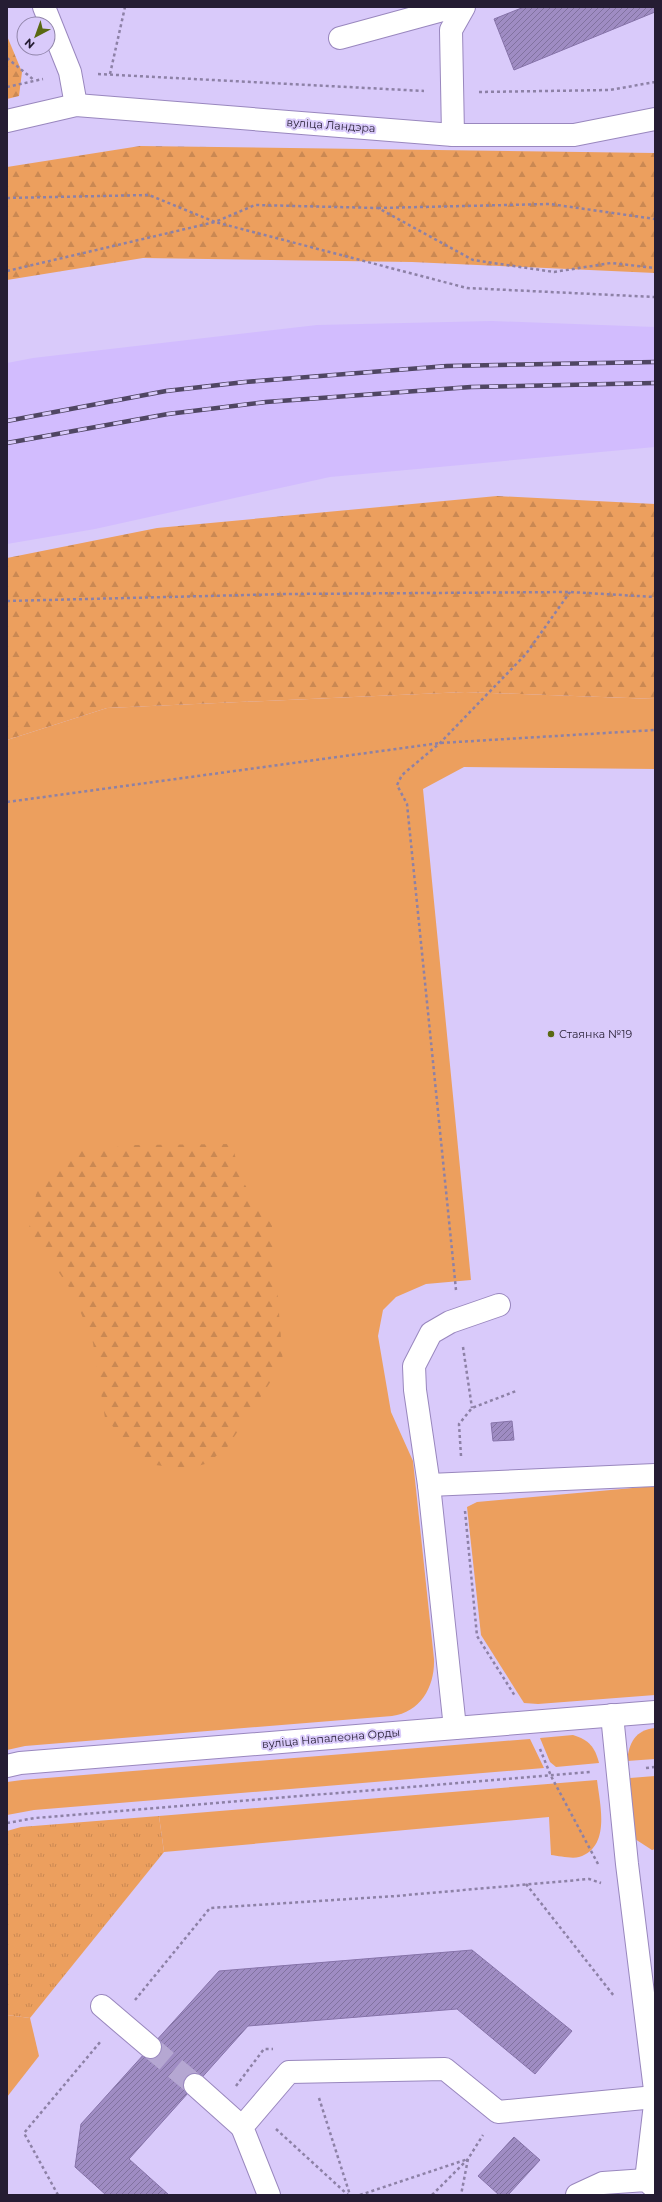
<svg xmlns="http://www.w3.org/2000/svg" width="662" height="2202" font-family="Montserrat,sans-serif">
<defs>
<pattern id="forest-firs" width="22" height="20" patternUnits="userSpaceOnUse"><rect width="22" height="20" fill="#ec9f5e"/><path d="M5 1l3.5 6h-7zM16 11l3.5 6h-7z" fill="#ca8852"/></pattern>
<pattern id="park-tufts" width="24" height="20" patternUnits="userSpaceOnUse"><rect width="24" height="20" fill="#ec9f5e"/><path d="M3 7l-1-3M5 7V3M7 7l1-3M15 17l-1-3M17 17v-4M19 17l1-3" fill="none" stroke="#ca8852"/></pattern>
<pattern id="building-hatch" width="6" height="6" patternUnits="userSpaceOnUse"><rect width="6" height="6" fill="#9f8cc3"/><path d="M-1 1l2-2M0 6l6-6M5 7l2-2" fill="none" stroke="#81729f"/></pattern>
</defs>
<rect width="100%" height="100%" fill="#d9cafa"/>
<polygon fill="#d2bcfe" points="492,321 655,327 655,447 330,477 95,529 7,544 7,363 33,358 317,325"/>
<g fill="#ec9f5e">
<path d="M465,692L655,699V769L464,767L423,789L471,1280L426,1284L396,1297L383,1310L378,1336L391,1412L413,1461L434,1659C435,1686 421,1712 392,1716L25,1746L7,1750V740L107,708Z"/>
<polygon points="655,1486 655,1695 538,1704 524,1703 481,1635 467,1507 477,1502"/>
<path d="M655,1728V1759L627,1761C629,1743 635,1730 655,1728Z"/>
<path d="M573,1735C589,1740 595,1747 599,1763L556,1767L550,1762L540,1738Z"/>
<polygon points="530,1739 544,1768 34,1810 7,1815 7,1782 22,1780"/>
<polygon points="655,1776 655,1849 652,1850 635,1839 630,1778"/>
<path d="M597,1780C600,1805 611,1847 579,1857C572,1859 559,1856 551,1855L549,1817L164,1852L159,1816Z"/>
<polygon points="7,2015 30,2018 39,2056 7,2097"/>
</g>
<g fill="url(#forest-firs)">
<polygon points="7,36 22,72 19,96 7,99"/>
<polygon points="140,146 655,153 655,273 412,262 143,258 7,280 7,167"/>
<polygon points="497,496 655,504 655,699 465,692 107,708 7,740 7,558 157,528"/>
<polygon points="232,1144 241,1179 272,1225 283,1363 226,1449 205,1464 186,1469 148,1464 105,1418 93,1343 73,1293 29,1229 37,1190 79,1151 135,1145"/>
</g>
<polygon fill="url(#park-tufts)" points="159,1816 164,1852 30,2018 7,2015 7,1831 21,1827"/>
<g fill="url(#building-hatch)" stroke="#8673a9">
<polygon points="524,7 655,7 655,12 514,70 494,19"/>
<polygon points="512,1421 514,1440 493,1441 491,1423"/>
<polygon points="472,1950 572,2031 535,2074 457,2009 248,2026 129,2159 169,2195 106,2195 75,2167 81,2124 219,1971"/>
<polygon points="514,2137 540,2160 508,2195 499,2195 478,2176"/>
</g>
<g fill="none" stroke-linecap="round" stroke-linejoin="round">
<polyline stroke="#b5a7d2" stroke-width="22" stroke-dasharray="22 11" stroke-linecap="butt" points="150,2047 195,2085"/>
<g stroke="#9987be" stroke-width="24">
<g id="minor">
<polyline points="44,7 70,72 76,105"/>
<polyline points="340,38 454,7"/>
<polyline points="7,121 76,105 453,135 574,135 655,119"/>
<polyline points="453,135 451,30 464,7"/>
<polyline points="429,1485 655,1475"/>
<polyline points="612,1715 627,1864 655,2090"/>
<polyline points="455,1728 429,1485 415,1390 414,1366 431,1333 450,1322 499,1305"/>
<polyline points="7,1766 20,1763 655,1712"/>
<polyline points="102,2006 150,2047"/>
<polyline points="195,2085 242,2127"/>
<polyline points="646,2180 655,2104"/>
<polyline points="269,2195 242,2127 289,2072 445,2069 498,2112 655,2097"/>
<polyline points="577,2195 603,2183 646,2180 655,2188"/>
</g>
</g>
<g stroke="#8d81a6" stroke-width="2.5" stroke-dasharray="3 3" stroke-linecap="butt">
<polyline points="7,58 34,80"/>
<polyline points="98,74 424,91"/>
<polyline points="110,74 125,7"/>
<polyline points="7,87 43,79"/>
<polyline points="479,92 610,90 655,82"/>
<polyline points="7,198 149,195 215,222 255,205 378,208 473,260 554,272 611,263 655,268"/>
<polyline points="378,208 550,204 655,219"/>
<polyline points="7,271 215,222 467,288 655,297"/>
<polyline points="7,601 287,594 570,592 655,597"/>
<polyline points="7,802 440,743 655,730"/>
<polyline points="456,1290 407,804 397,785 402,775 440,743 526,654 570,592"/>
<polyline points="463,1347 472,1408"/>
<polyline points="461,1456 459,1424 472,1408 516,1391"/>
<polyline points="465,1511 477,1636 515,1696"/>
<polyline points="540,1749 551,1776 598,1864"/>
<polyline points="646,1768 655,1767"/>
<polyline points="7,1823 35,1818 591,1772"/>
<polyline points="526,1884 614,1996"/>
<polyline points="135,2000 210,1908 396,1896 589,1879 601,1883"/>
<polyline points="236,2086 264,2049 273,2049"/>
<polyline points="319,2098 350,2195"/>
<polyline points="276,2129 348,2195"/>
<polyline points="58,2195 24,2133 101,2041"/>
<polyline points="360,2195 468,2159 461,2195"/>
<polyline points="432,2195 468,2159 483,2135"/>
</g>
<use href="#minor" stroke="#fff" stroke-width="22"/>
<g stroke="#504663" stroke-width="4.5">
<g id="rail">
<polyline points="7,421 166,391 245,382 447,366 655,362"/>
<polyline points="7,443 168,414 266,402 471,387 655,383"/>
</g>
</g>
<use href="#rail" stroke="#d9cafa" stroke-width="3" stroke-dasharray="9" stroke-linecap="butt"/>
</g>
<circle fill="#5a6912" stroke="#d9cafa" stroke-width="1.5" cx="551" cy="1034" r="4"/>
<g text-anchor="middle" dominant-baseline="central" stroke-width="4" stroke-linejoin="round" paint-order="stroke">
<g font-size="11" fill="#251d33" stroke="#d9cafa">
<text transform="translate(331 125) rotate(4)">вуліца Ландэра</text>
<text transform="translate(331 1738) rotate(-5)">вуліца Напалеона Орды</text>
</g>
<g font-size="11" fill="#251d33" stroke="#d9cafa" text-anchor="start">
<text x="559" y="1034">Стаянка №19</text>
</g>
</g>
<rect width="662" height="2202" fill="none" stroke="#251d33" stroke-width="16"/>
<g transform="translate(36 36) rotate(221)"><circle r="19" fill="#d9cafa" stroke="#9185aa"/>
<path d="M0-3L7 15L0 10L-7 15Z" fill="#5a6912"/>
<text y="-6" font-size="11" font-weight="bold" text-anchor="middle" fill="#251d33">N</text>
</g>
</svg>
